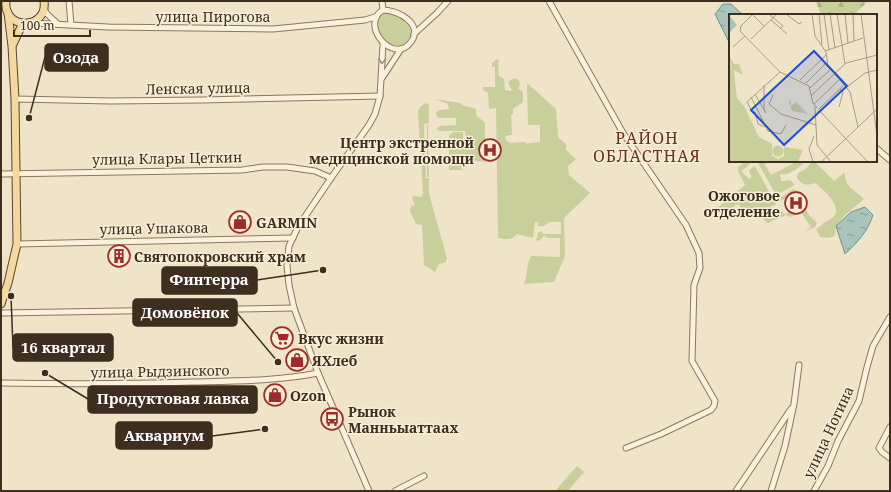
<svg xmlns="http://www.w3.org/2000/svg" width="891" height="492" font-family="'Noto Serif',serif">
<defs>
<pattern id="forest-firs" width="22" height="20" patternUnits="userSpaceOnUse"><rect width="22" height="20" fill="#c9cf9b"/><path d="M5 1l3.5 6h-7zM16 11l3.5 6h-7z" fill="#aeb285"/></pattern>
<pattern id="water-ripples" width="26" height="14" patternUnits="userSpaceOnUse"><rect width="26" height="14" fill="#a9c4bc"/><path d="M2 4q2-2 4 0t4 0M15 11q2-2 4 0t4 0" fill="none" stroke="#8ba098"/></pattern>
</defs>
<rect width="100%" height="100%" fill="#f0e4c8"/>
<g fill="#c9cf9b">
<path d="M384,13C397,14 422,29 405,43C392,53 375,31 378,20C379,17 382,15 384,13Z"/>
<path d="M497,59L499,60L498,63L499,76L504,79L505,90L512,91L508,82L514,78L519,80L520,85L518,88L523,92V102L513,109V114L511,115L512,135H509L505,137L506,140L510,143L525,142L527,144L529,143L540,142V125H528L527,83L556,109L558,137L566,144V150L576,159L568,166L569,175L590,193L564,218L565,256L554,282L524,284C528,275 526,264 531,256L560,257V238H548L545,236L543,237L539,241L536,240L538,233L541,231L543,234H561V222H549L544,226H538V222H535L533,238L517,234C512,241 505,239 498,238L496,108L489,109L488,93L483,90V87H495V67H492V63Z"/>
<polygon points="435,99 461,103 462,105 476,109 476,115 485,123 485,162 464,159 461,164 462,170 449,170 449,136 453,132 463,132 463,140 460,143 462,148 468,147 469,143 466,140 465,131 439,131 437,130 437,128 440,126 456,125 456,118 441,118 437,117 436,113 439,110 449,109 448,104"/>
<polygon points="426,103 429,104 429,123 424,124 426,178 429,178 429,194 447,258 446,262 439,264 435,272 424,265 422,225 416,224 410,211 411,206 415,205 412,198 413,196 422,197 423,192 418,111 420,107"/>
<polygon points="427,125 428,125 429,177 427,177"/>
<polygon points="747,161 752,161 747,167 741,171 749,179 752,177 749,171 754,166 756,168 776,204 766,210 771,217 781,211 785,214 789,212 787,208 799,201 794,193 779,202 780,198 793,189 799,191 801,199 798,213 791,217 786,215 768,223 759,216 751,215 745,212 738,204 733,207 736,212 732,215 715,210 745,185 738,171 738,167"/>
<path d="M758,161H763L771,175L798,161H806C803,165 791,173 787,174C785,175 782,174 780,174L781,181H784L790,180L795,185L776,195L758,163Z"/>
<path d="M811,161H814L834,181L845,172C844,187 854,189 864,199L844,216L836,226L835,236L828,238L820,237L816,229C821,226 824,222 829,220C831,218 833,218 834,216C843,207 822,188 815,183C806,186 803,185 797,178L798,173C804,170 809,168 811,161Z"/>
<polygon points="806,209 809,215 817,223 815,227 804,232 811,227 802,214 803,210"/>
<polygon points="577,466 584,472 568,491 555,491"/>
</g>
<polygon fill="url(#forest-firs)" points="816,1 868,1 854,15 821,15"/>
<g fill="url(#water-ripples)" stroke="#6f938a">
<polygon points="723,4 731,4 743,15 730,15 730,44 715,14"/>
<path d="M865,207L873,215C868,231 857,243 845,254L836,226L851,212Z"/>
</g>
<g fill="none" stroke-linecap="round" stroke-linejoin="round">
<g stroke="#8d765c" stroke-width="7">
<g id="minor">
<polyline points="69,1 71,25"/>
<polyline points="382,1 383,10"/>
<polyline points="549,1 623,133 686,225 699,253 700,268 694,285 692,361 715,401 714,406 711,410 661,434 626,448"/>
<polyline points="44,9 47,14 58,24"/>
<path d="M383,10C398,10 424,24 411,42C393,66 359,24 383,10Z"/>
<polyline points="31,23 108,27 273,29 365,20 375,17"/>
<polyline points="414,34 437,13 448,1"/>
<polyline points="382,78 401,49"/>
<polyline points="15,99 111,101 202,100 380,96"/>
<polyline points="876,148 890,160"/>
<polyline points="1,174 242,170 263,167 287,167 315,171 331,178"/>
<polyline points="17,244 293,238"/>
<polyline points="1,313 294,308"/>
<path d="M1,383C65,384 129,384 193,382C235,381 278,381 318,373"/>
<polyline points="890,427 879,448 882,452 890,458"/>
<polyline points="369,491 318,373 294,308 289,285 287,266 289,246 298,227 331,178 369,125 375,114 380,96 383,44"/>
<polyline points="395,491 424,476"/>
<polyline points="736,491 791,409"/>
<polyline points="771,491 785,446 794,404 799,365"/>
<polyline points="814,491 828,466 838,441 859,401 867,367 873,346 890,317"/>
</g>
</g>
<g stroke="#5b4430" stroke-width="9">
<g id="major">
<path d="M6,1C3,31 48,30 44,1"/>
<polyline points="13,44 21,27 28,23"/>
<polyline points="1,304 8,283 17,244 15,99 12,46 8,13"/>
</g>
</g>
<use href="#minor" stroke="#faf1dc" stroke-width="5"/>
<use href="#major" stroke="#f3d9a0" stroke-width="7"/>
</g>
<defs><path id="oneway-chevron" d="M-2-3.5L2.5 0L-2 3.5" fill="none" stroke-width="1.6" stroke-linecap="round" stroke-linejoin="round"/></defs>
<use stroke="#9c907e" href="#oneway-chevron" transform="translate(382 61) rotate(93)"/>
<defs>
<g id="hospital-ring" transform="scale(1.15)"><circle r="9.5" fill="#f7eed8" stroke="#9e2a2b" stroke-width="1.5"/><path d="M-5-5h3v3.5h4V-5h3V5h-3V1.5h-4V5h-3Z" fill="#9e2a2b"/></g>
<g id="shop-ring" transform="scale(1.15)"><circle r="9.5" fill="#f7eed8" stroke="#9e2a2b" stroke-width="1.5"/><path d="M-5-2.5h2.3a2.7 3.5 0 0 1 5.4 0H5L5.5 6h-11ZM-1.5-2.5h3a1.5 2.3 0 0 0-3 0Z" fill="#9e2a2b"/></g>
<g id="building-ring" transform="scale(1.15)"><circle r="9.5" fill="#f7eed8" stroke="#9e2a2b" stroke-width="1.5"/><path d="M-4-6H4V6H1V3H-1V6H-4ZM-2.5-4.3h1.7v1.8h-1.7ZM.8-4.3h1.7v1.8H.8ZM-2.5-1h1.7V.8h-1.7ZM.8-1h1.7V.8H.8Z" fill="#9e2a2b"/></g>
<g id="supermarket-ring" transform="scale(1.15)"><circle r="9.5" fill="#f7eed8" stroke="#9e2a2b" stroke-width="1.5"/><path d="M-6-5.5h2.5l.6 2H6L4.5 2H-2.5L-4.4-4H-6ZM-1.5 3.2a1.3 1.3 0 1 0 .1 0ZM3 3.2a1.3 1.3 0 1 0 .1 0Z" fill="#9e2a2b"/></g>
<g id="bus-ring" transform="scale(1.15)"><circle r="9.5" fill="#f7eed8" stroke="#9e2a2b" stroke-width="1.5"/><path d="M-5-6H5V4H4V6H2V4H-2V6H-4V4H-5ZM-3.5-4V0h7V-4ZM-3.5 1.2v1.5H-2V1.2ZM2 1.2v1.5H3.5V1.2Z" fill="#9e2a2b"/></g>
</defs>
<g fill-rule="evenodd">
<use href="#hospital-ring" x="490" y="150"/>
<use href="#hospital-ring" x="796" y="203"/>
<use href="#shop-ring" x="240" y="222"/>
<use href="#building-ring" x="119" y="256"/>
<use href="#supermarket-ring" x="282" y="338"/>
<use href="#shop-ring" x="297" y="360"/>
<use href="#shop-ring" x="275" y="395"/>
<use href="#bus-ring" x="332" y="419"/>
</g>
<g text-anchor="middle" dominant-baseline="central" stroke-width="3" stroke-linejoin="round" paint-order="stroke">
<g font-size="14" fill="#3d2e20" stroke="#f7eed8">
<text x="213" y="16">улица Пирогова</text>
<text transform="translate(198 88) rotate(-1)">Ленская улица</text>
<text transform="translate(167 158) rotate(-1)">улица Клары Цеткин</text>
<text transform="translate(154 228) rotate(-1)">улица Ушакова</text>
<text transform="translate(160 371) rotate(-1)">улица Рыдзинского</text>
<text transform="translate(828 432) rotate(-65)">улица Ногина</text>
</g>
<g font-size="14" font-weight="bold" fill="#3d2e20" stroke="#f7eed8" text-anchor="start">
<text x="474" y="142" text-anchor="end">Центр экстренной<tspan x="474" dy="16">медицинской помощи</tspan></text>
<text x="780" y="195" text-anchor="end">Ожоговое<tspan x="780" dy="16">отделение</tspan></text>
<text x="256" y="222">GARMIN</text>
<text x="134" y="256">Святопокровский храм</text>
<text x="298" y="338">Вкус жизни</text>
<text x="312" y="360">ЯХлеб</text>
<text x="290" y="395">Ozon</text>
<text x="348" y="411">Рынок<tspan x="348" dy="16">Манньыаттаах</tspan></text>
</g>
<g font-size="16" letter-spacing="1" fill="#6b2e1e" stroke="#f7eed8">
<text x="647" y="138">РАЙОН<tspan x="647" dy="18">ОБЛАСТНАЯ</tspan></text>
</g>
</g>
<g transform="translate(729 14)">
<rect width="148" height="148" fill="#f0e4c8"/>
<path d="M0,49L5,57L8,84L15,92L30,123L43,130V142L49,145L55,142V133L74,136L69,148H0ZM62,86V92L67,88L79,100L63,97L60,88ZM43.5 137a5.5 5.5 0 1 1 11 0a5.5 5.5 0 1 1-11 0Z" fill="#c9cf9b"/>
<path d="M0,41L5,50H10L14,61L3,55ZM1,56L4,80L16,105V111L20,112L18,117L36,129H33L32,134L15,123L8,111L6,113L0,108ZM9,117L14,124L13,127L16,125L36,138L29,148H24L13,135L0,131L9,123L6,118ZM56,133L62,134L65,138L71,135L72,139L64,147H54L52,146L56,143Z" fill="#c9cf9b"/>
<path d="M0,1L8,11L0,19Z" fill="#a9c4bc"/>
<path fill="none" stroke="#a89b85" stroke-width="1" d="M24,0L12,12L11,17L51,58L80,72L84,89L88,94M40,0L54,12L51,15M57,0L70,10L73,8M83,0L86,22L97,38L99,52L121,78L129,113M90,0L93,31M95,0L100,36M101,0L106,34M108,0L116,50M116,0L119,29M124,0L125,27M132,0L148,122M24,1L35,12M42,6L58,20M22,25L48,0M4,33L16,22M96,37L134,24M71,66L97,41M77,69L97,49M35,71V96M118,73L136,59L148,56M81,74L101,56M26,80L37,99M44,81L40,90L52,100L87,111M83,81L117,49L148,41M22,83L39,117L52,120L57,111M85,90L110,66M86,93L88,131L102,148M110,93L114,78L111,75M90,95L114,72M90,96L117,125M36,113L29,110L26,98H23L18,88L51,58M117,125L139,148M84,148L80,135L85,122M92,148L148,95"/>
<path fill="#1d4ed8" fill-opacity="0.15" stroke="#1d4ed8" stroke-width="2" d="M85,37L118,72L55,131L22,96Z"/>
<rect width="148" height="148" fill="none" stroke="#3d2e20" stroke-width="2"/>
</g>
<path fill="none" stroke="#3d2e20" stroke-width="1.5" d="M29 118L45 57M323 270L257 280M278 362L237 313M11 296L13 348M45 373L88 399M265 429L212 436"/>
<g fill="#3d2e20" stroke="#f7eed8" stroke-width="1.5">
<circle cx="29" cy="118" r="4"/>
<circle cx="323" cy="270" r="4"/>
<circle cx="278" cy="362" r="4"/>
<circle cx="11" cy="296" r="4"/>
<circle cx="45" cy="373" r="4"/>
<circle cx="265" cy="429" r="4"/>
</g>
<g fill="#3d2e20" stroke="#3d2e20" stroke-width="1.5">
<rect x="45" y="44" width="63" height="27" rx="4"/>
<rect x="162" y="267" width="95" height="27" rx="4"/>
<rect x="133" y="299" width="104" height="27" rx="4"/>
<rect x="13" y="334" width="100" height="27" rx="4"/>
<rect x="88" y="386" width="169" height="27" rx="4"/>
<rect x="116" y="422" width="96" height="27" rx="4"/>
</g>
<g font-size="15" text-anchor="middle" font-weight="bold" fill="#fff">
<text x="76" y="63">Озода</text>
<text x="209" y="285">Финтерра</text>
<text x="185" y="318">Домовёнок</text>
<text x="63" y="353">16 квартал</text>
<text x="173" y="404">Продуктовая лавка</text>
<text x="164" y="441">Аквариум</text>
</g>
<rect width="891" height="492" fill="none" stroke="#3d2e20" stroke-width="4"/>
<path d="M14 30v6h76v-6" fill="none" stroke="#3d2e20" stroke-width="2"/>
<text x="20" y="30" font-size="12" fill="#3d2e20" stroke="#f7eed8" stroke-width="3" paint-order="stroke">100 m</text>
</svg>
